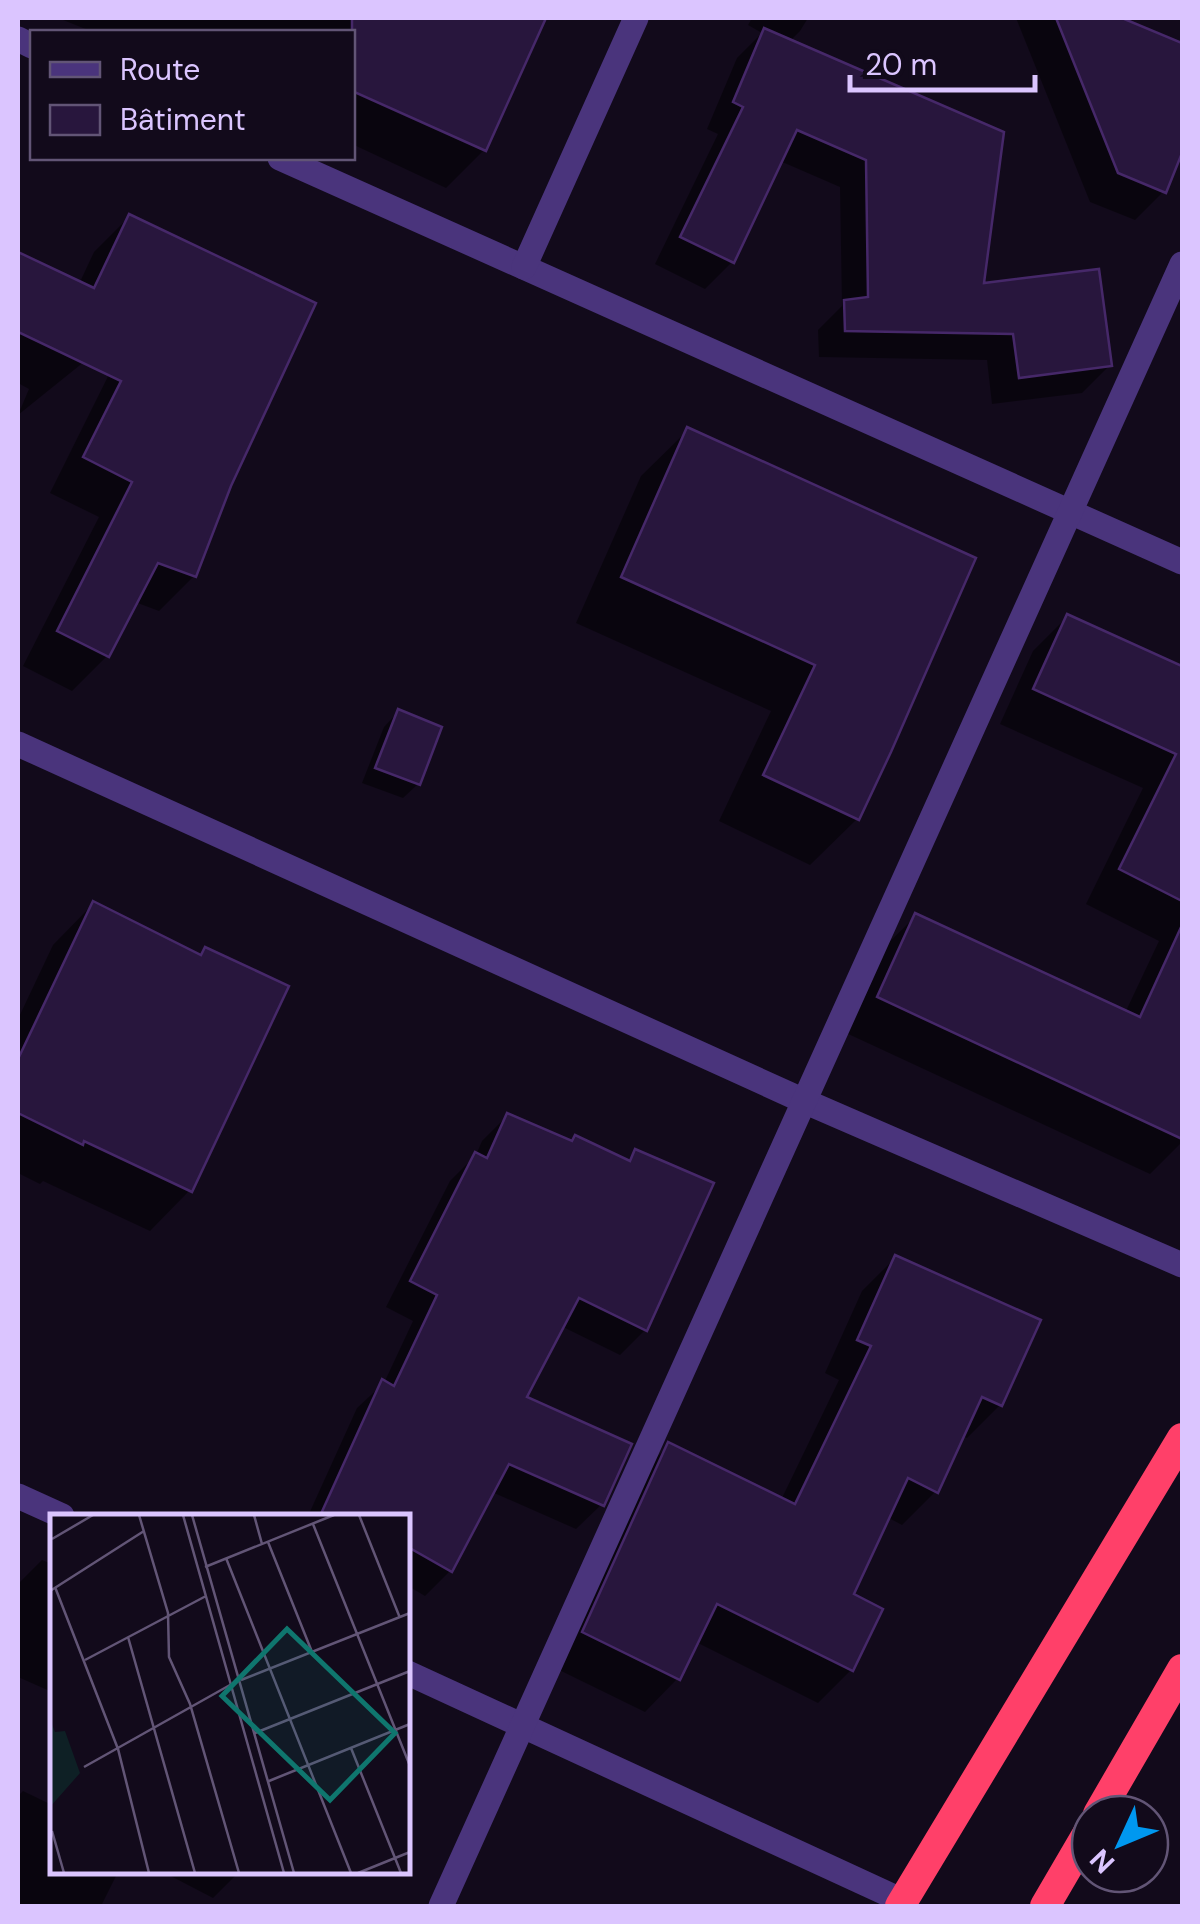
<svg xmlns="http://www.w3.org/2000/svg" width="1200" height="1924" font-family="'DM Sans',sans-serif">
<rect width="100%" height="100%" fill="#120a1b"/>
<g fill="#0007">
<polygon points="58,18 543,18 484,150 446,188 352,144 352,32 93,32"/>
<polygon points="752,18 808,18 800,31 789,42 981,286 1109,366 1082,393 992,404 987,360 819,357 818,330 842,306 840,187 780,161 732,262 705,289 655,264 718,134 707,129 737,58 762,33 748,25"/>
<polygon points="1016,18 1116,18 1182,45 1182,146 1164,191 1135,220 1090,202"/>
<polygon points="129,217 229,485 194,576 159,611 135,602 107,656 72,691 23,666 99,517 50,493 136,320 18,415 29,389 18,383 18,255 79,284 94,252"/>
<polygon points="688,430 889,751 857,819 810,865 719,821 771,711 576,623 641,476"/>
<polygon points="1067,617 1182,669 1182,1142 1150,1174 844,1032 881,950 916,916 1125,1013 1159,941 1086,904 1143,788 1000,724 1033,651"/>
<polygon points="398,712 418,784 403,798 362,783 384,727"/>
<polygon points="93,904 199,956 206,950 190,1190 150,1231 43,1181 40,1184 18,1173 18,1019 53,945"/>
<polygon points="507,1116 626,1162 636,1152 645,1330 620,1355 561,1326 524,1398 602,1504 576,1529 492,1492 450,1571 425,1596 408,1586 408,1516 308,1516 357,1408 384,1383 413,1321 386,1307 450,1181 476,1155 482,1141"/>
<polygon points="895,1258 1000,1405 967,1438 962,1436 936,1491 902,1525 887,1517 850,1595 851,1670 818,1703 696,1642 678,1678 645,1712 551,1666 635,1479 669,1445 781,1500 839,1380 825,1373 862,1291"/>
<polygon points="42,1560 52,1564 52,1692 18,1677 18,1584"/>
<polygon points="23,1791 52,1805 52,1872 118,1872 101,1906 18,1906 18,1796"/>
<polygon points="163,1872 239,1872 213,1898"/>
</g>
<g fill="#28163d" stroke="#462869" stroke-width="2.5">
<polygon points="352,18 546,18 486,151 352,91"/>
<polygon points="1056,18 1122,18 1182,43 1182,153 1166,193 1118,173"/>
<polygon points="764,28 1004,132 984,283 1099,269 1112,366 1019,378 1013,334 845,331 844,300 868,297 866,160 797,130 734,263 680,237 743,107 733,102"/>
<polygon points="129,214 316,303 231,486 196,577 158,563 109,657 57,631 132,482 83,457 121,381 18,332 18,252 94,288"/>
<polygon points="687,427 976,558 891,752 859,820 763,775 815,665 621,577"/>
<polygon points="1067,614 1182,666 1182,901 1119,869 1176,754 1033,689"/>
<polygon points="398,709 442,727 420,785 375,768"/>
<polygon points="93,901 201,955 205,947 289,986 192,1192 84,1141 83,1145 18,1113 18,1059"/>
<polygon points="915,913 1140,1017 1182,925 1182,1139 877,997"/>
<polygon points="507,1113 572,1141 575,1135 630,1161 635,1149 714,1183 647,1331 579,1298 527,1397 632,1444 604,1506 509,1464 452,1572 408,1547 408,1516 320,1516 382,1379 394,1386 437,1295 410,1281 475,1152 487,1158"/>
<polygon points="895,1255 1041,1320 1002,1406 982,1397 938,1493 908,1478 854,1594 883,1609 853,1671 717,1604 680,1680 582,1632 668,1442 795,1504 871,1346 857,1340"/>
</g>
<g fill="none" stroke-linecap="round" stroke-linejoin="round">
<g stroke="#4a347c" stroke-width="25">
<polyline points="18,39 32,46"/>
<polyline points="280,158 1182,562"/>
<polyline points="524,267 636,18"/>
<polyline points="18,744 804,1101 1182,1265"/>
<polyline points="18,1496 62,1516"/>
<polyline points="408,1673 903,1901"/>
<polyline points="441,1906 1182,264"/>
</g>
<g stroke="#ff4069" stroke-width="30">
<polyline points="1098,1814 1182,1669"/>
<polyline points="900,1906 1182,1438"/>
<polyline points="1045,1906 1090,1829"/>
</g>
</g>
<g transform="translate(50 1514)">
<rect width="360" height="360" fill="#120a1b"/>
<path d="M0,205L5,218L15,217L30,259L0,293Z" fill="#0e2025"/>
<path fill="none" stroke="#625576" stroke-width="2.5" d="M89,1L118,99L119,143L140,190L189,359M133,1L234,359M142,1L244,359M204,1L212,30M309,1L350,104M263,10L360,252M2,25L43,1M218,28L262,138M176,44L301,359M155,53L284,1M5,73L68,235L99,359M0,77L94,17M78,123L145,359M35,146L156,82M191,166L360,99M205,219L360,157M301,234L351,359M34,253L180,171M219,267L360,210M2,317L14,359M308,359L360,338"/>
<path fill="#0f766e" fill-opacity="0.15" stroke="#0f766e" stroke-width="5" d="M237,115L345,219L280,286L172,182Z"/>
<rect width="360" height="360" fill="none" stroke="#dbc5ff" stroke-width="5"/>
</g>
<rect width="1200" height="1924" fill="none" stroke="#dbc5ff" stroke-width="40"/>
<rect x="30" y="30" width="325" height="130" fill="#120a1b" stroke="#625576" stroke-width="2.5"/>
<rect x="50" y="62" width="50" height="15" fill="#4a347c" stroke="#625576" stroke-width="2.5"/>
<text x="120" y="80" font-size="30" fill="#dbc5ff">Route</text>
<rect x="50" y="105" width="50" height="30" fill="#28163d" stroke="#625576" stroke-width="2.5"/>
<text x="120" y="130" font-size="30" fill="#dbc5ff">Bâtiment</text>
<g transform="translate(1120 1844) rotate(226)"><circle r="48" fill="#120a1b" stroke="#625576" stroke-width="2.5"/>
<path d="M0-8L18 38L0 25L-18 38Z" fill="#0098f0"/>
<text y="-15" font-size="28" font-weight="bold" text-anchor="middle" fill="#dbc5ff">N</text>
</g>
<path d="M850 75v15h185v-15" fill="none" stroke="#dbc5ff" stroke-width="5"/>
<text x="865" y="75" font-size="30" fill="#dbc5ff" stroke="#120a1b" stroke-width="8" paint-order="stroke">20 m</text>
</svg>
